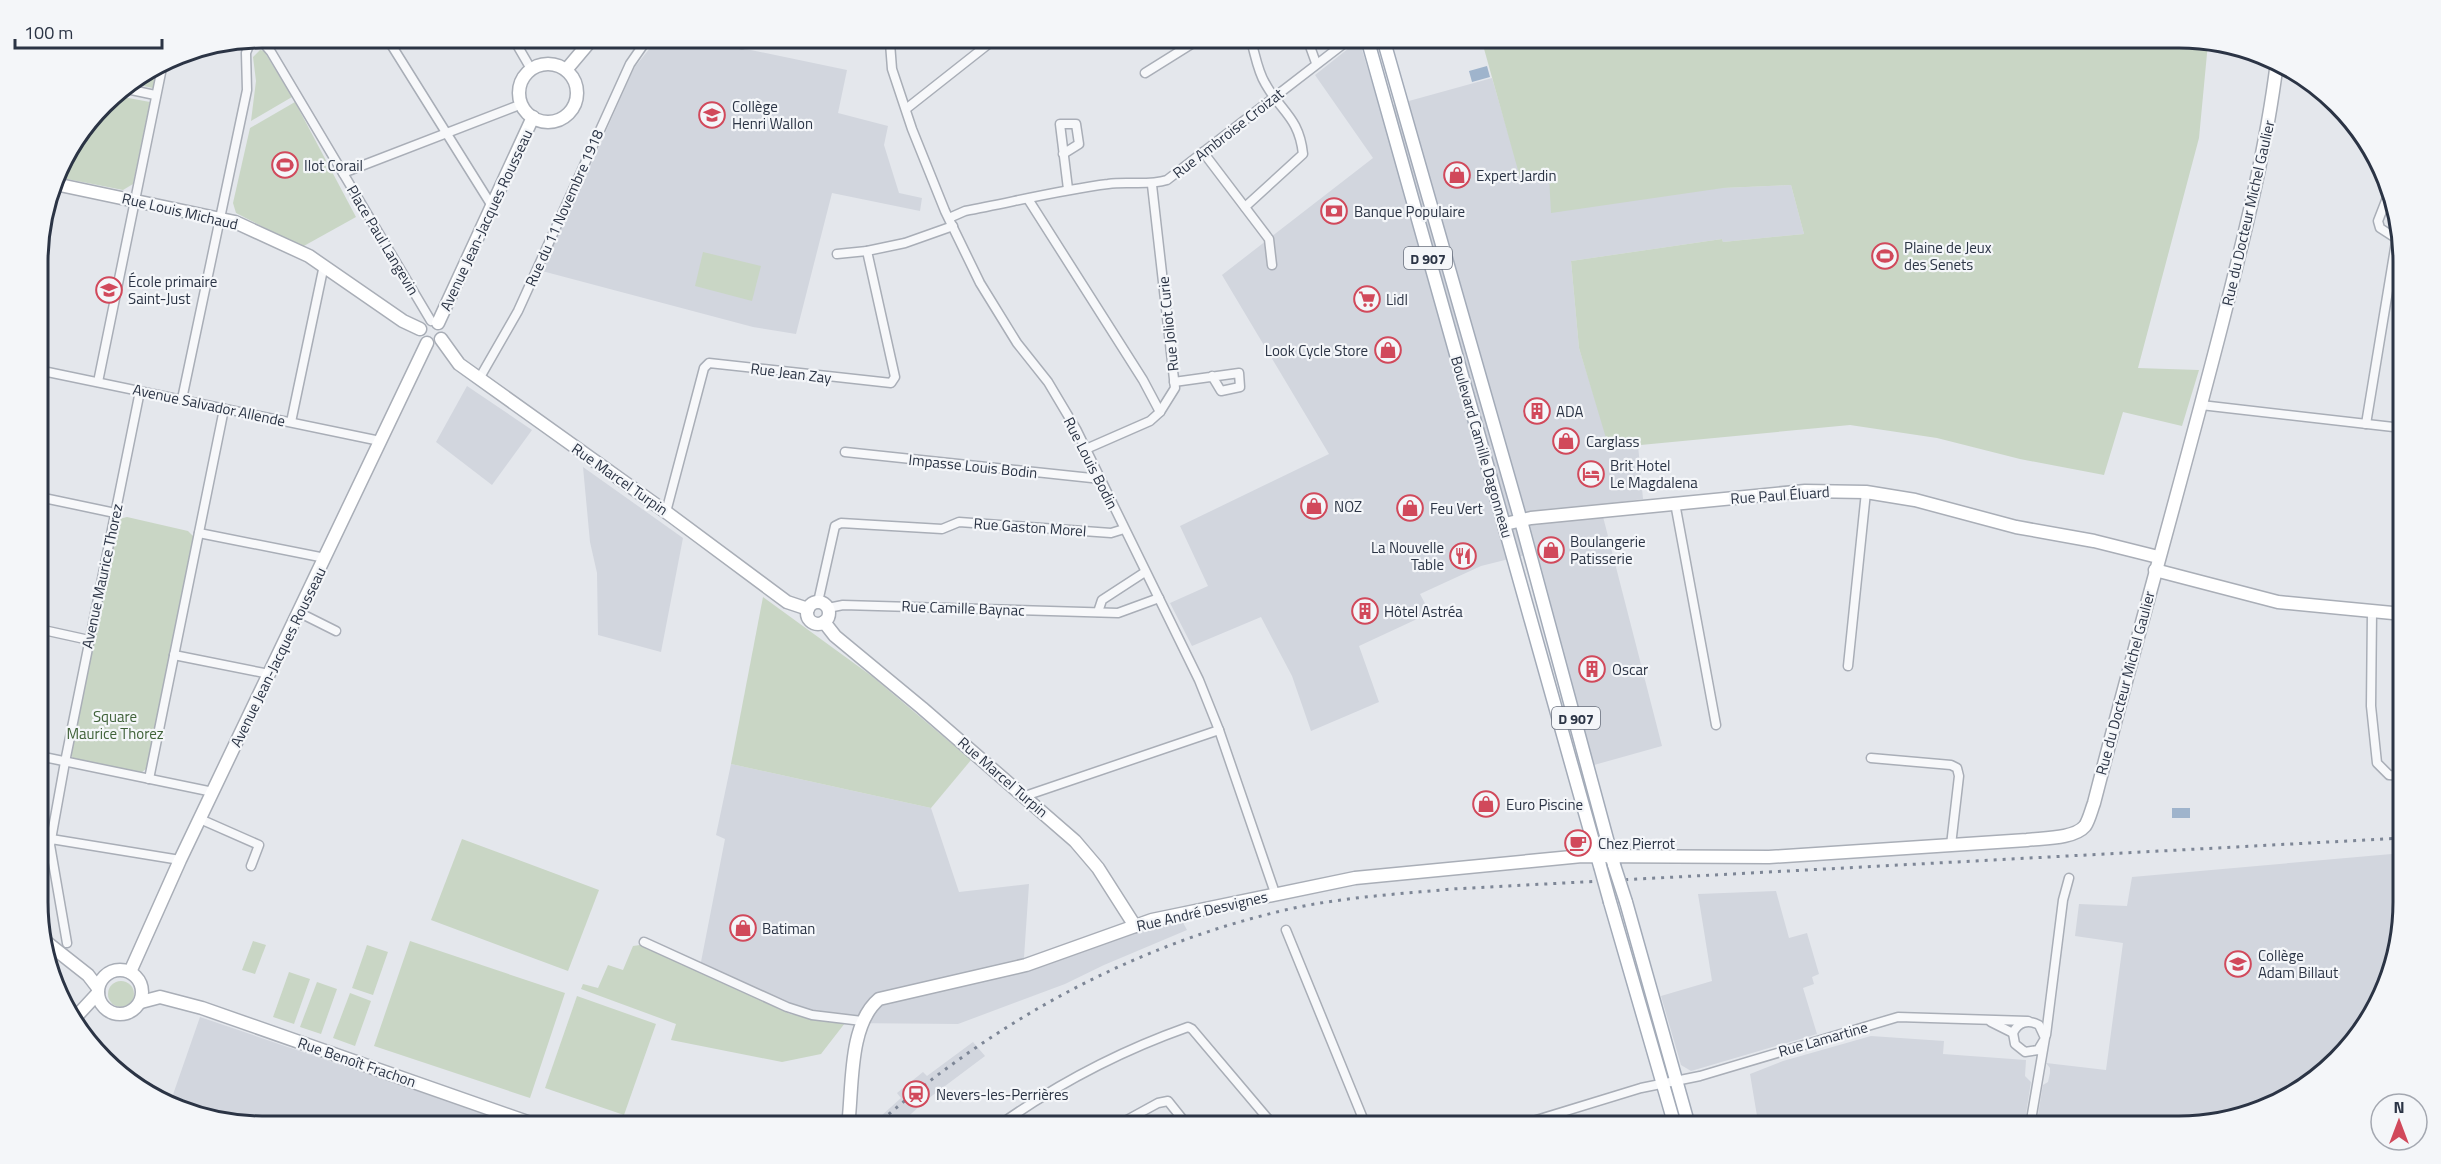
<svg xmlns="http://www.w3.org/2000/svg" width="2441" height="1164" font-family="'Titillium Web',sans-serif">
<rect width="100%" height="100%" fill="#e4e7ec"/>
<g fill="#d2d6de">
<polygon points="658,38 693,38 847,70 838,113 888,126 884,145 899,193 922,198 920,211 832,193 796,334 753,327 542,271 562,216 579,184 582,185 634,68"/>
<polygon points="1359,40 1380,109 1492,78 1522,181 1549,176 1723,188 1791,185 1804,234 1723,242 1722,239 1571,261 1579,348 1610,448 1638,445 1643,499 1600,505 1662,746 1594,765 1533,553 1481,566 1420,594 1430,613 1359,646 1379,702 1311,731 1292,676 1261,617 1192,646 1170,603 1208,586 1180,526 1329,454 1222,275 1373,158 1315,75"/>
<polygon points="467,386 532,430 492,485 436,442"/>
<polygon points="583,467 683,538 661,652 598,635 597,573 590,542"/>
<polygon points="731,764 931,808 959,892 1029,884 1023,972 1145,927 1181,919 1187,930 1104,965 1065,984 958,1024 845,1023 791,1014 699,972 725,839 716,835"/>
<polygon points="2403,853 2403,903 2386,988 2348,1050 2304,1089 2252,1114 2194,1126 2036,1126 2043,1085 2048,1082 2050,1073 2050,1068 2046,1063 2106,1070 2123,943 2075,936 2079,904 2127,906 2132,877"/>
<polygon points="1776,891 1789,938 1807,933 1819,974 1812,977 1814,984 1803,988 1817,1034 1691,1071 1681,1065 1661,996 1712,981 1698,894"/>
<polygon points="200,1017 520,1126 262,1126 176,1109 169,1106"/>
<polygon points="1871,1036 1944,1041 1943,1054 2026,1060 2025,1076 2031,1082 2024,1126 1787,1126 1787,1122 1758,1122 1750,1074 1783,1061"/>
<polygon points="973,1042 985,1056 925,1101 898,1126 870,1126 901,1098 897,1093 923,1072 927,1076"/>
</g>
<g fill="#c9d6c5">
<polygon points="1481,38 2179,38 2208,43 2199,138 2138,368 2199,370 2182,426 2123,412 2104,475 2020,459 1937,438 1850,425 1609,448 1579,348 1571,261 1722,239 1723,242 1804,234 1791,185 1723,188 1551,213 1549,176 1521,181"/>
<polygon points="260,50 264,51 292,97 251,121 256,81 253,57"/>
<polygon points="158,66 153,88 130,83"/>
<polygon points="112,95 150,102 133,184 123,190 57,177 61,162"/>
<polygon points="295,102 356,217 302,247 236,213 233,203 250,128"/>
<polygon points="703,252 761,266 752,301 695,286"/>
<polygon points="127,517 188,531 194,537 147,768 141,773 73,758 69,752 119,519"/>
<polygon points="763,597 873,677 971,760 931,808 731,764"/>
<polygon points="462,839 599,890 568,971 431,920"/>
<polygon points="253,941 266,945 255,974 242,970"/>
<polygon points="410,941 565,993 530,1098 374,1046"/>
<polygon points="367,945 388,952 373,995 352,988"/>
<polygon points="640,945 790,1014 845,1023 821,1054 782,1062 671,1040 676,1024 581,989 583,984 598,988 608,965 623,970 633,946"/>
<polygon points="289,972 310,979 294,1024 273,1017"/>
<circle cx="121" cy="994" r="13"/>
<polygon points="317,982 337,989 321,1034 300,1027"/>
<polygon points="350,993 371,1001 355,1046 333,1038"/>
<polygon points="577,996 656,1024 624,1115 545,1088"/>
</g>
<g fill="#9fb4cc">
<polygon points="1487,66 1490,77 1472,82 1469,71"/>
<rect x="2172" y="808" width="18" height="10"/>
</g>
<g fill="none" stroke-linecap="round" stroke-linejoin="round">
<g stroke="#a9aeb7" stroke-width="11">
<g id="street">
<polyline points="259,38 271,52 431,321"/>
<polyline points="387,38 492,206"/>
<polyline points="513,38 531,69"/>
<polyline points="883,38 893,43 901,38"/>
<polyline points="1307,38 1316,63"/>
<polyline points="890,43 892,69 912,129 945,211 980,283 1017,343 1048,382 1076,429 1199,680 1219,730 1275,893"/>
<polyline points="742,44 748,38"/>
<polyline points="1145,73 1201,38"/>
<polyline points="122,88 155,95"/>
<polyline points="906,109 996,38"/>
<polyline points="1203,152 1269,239 1272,265"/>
<polyline points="1063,154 1079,144 1076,124 1060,124 1068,189"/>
<polyline points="343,173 522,104"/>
<polyline points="1028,199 1143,380 1160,412"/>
<polyline points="2393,199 2387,198 2378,221 2380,228 2397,239"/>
<path d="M1245,207L1303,154C1299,117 1281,112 1265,83C1257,70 1255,52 1250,38"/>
<path d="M949,218L965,211C1013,202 1060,190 1108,184C1128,181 1147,186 1167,180L1351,38"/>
<polyline points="837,254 867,251"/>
<polyline points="38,370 380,441"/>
<polyline points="479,379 518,311 630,64 648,38"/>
<polyline points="98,382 163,63"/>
<polyline points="1174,382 1239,373 1240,387 1221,391 1212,376"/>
<polyline points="182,399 247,90 246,53 251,40"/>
<polyline points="2201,405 2402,428"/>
<polyline points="291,422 324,265"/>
<polyline points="2366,424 2399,224"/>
<polyline points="1086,449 1150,421 1160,412 1175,388 1152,185"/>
<polyline points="845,452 1101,479"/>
<polyline points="39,497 115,513"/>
<polyline points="1675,503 1716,725"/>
<polyline points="666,512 704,368 709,363 891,383 895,377 867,251 905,243 953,226"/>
<polyline points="199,533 325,558"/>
<polyline points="818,602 835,526 841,523 942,529 959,522 1111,533 1124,529"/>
<polyline points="828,608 843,605 1118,613 1159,598"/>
<polyline points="1098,612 1102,600 1145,572"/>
<polyline points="2372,612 2371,706 2377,763 2389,775 2403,776"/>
<polyline points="300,613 336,631"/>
<polyline points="39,629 89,640"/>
<polyline points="174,655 269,674"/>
<polyline points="1848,666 1866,492"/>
<polyline points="39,756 213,792"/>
<polyline points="1871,758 1951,765 1957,768 1959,776 1951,845"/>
<polyline points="149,779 224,409"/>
<polyline points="1025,796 1219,730"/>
<polyline points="200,819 259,845 251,866"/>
<polyline points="39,837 180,860"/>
<polyline points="1286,930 1366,1126"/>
<polyline points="644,942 787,1007 812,1015 862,1021"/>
<polyline points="67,943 50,845 65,762 140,391"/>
<polyline points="1991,1022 2013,1033"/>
<polyline points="2046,1035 2063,900 2069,878"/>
<path d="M998,1126C1057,1084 1120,1051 1188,1027L1192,1029L1274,1126"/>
<polyline points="1116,1126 1158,1103 1168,1101 1188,1126"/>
<polyline points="1258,1126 1268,1119"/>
<polyline points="1517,1126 1641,1088 1700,1076 1898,1017 2028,1021"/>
<path d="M2030,1126L2045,1038L2039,1025C2028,1019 2018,1022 2013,1033L2015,1044L2025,1052L2038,1050L2044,1040"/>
</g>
</g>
<g stroke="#a9aeb7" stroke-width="15">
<g id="secondary">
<circle cx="548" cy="93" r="29"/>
<polyline points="566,70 593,38"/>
<polyline points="55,184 235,222 309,256 403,321 420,329"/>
<polyline points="438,323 533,117"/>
<polyline points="441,339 459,364 666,512 787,602 808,609"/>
<polyline points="1505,524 1531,518 1805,491 1866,492 1915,500 2016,527 2094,541 2158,557"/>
<polyline points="2155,570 2278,602 2403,614"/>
<circle cx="818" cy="613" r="11"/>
<polyline points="824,622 835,636 922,708 1075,841 1098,868 1135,926"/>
<polyline points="41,938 88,975 98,988"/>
<circle cx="120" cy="992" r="22"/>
<polyline points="130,972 180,860 427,343"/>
<polyline points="141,1002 160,997 202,1008 539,1126"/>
<polyline points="73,1020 98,993"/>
<path d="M848,1126C853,1088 848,1025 879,999L1026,965L1152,920L1355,878L1582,856L1769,857L2027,840C2042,838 2074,839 2085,826C2089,820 2091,811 2094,803C2135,643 2181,484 2222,324C2244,237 2266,151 2277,62"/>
</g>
</g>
<g stroke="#a3abb8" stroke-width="15">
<g id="primary">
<polyline points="1367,38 1600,866"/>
<polyline points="1383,38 1521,521 1614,865"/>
<polyline points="1610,902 1675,1126"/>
<polyline points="1626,902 1689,1126"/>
</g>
</g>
<use href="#street" stroke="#f7f8fa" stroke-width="8"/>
<use href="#secondary" stroke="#fff" stroke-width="12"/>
<use href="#primary" stroke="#fff" stroke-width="12"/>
<path stroke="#7d8696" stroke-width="3" stroke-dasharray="3 6" stroke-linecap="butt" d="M875,1126C996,1020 1136,943 1294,908C1346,897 1399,894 1452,889L2403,838"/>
<g stroke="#a3abb8" stroke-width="15" stroke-linecap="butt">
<g id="primary-bridge">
<polyline points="1614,865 1626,902"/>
<polyline points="1600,866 1610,902"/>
</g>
</g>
<use href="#primary-bridge" stroke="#fff" stroke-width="12"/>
</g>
<defs>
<g id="school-ring" transform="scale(1.35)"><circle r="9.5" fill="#f4f6f9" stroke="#d1495b" stroke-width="1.5"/><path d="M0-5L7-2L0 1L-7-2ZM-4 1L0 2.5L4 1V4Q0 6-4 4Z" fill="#d1495b"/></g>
<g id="stadium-ring" transform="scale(1.35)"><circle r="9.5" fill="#f4f6f9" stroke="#d1495b" stroke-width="1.5"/><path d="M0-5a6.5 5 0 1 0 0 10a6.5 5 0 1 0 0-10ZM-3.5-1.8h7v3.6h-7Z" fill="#d1495b"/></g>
<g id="shop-ring" transform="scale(1.35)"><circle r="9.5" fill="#f4f6f9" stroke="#d1495b" stroke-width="1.5"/><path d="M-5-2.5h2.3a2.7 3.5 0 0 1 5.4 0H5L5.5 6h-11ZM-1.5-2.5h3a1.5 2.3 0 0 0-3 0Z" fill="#d1495b"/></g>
<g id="bank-ring" transform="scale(1.35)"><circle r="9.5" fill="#f4f6f9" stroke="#d1495b" stroke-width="1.5"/><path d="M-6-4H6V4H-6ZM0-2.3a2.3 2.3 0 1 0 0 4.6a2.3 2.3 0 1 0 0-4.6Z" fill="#d1495b"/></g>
<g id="supermarket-ring" transform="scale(1.35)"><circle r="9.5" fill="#f4f6f9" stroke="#d1495b" stroke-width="1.5"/><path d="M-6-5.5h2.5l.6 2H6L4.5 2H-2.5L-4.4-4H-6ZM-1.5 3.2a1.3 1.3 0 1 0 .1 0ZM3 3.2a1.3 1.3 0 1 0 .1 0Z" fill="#d1495b"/></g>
<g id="building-ring" transform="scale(1.35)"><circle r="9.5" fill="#f4f6f9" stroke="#d1495b" stroke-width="1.5"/><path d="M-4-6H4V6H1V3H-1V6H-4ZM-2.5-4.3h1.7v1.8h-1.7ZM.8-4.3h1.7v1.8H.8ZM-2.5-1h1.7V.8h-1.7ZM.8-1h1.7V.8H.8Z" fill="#d1495b"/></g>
<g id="hotel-ring" transform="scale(1.35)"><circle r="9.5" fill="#f4f6f9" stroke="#d1495b" stroke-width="1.5"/><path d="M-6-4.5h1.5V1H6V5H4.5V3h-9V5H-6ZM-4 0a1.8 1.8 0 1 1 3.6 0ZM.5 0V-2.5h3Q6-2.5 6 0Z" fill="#d1495b"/></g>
<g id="restaurant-ring" transform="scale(1.35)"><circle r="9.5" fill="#f4f6f9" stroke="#d1495b" stroke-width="1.5"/><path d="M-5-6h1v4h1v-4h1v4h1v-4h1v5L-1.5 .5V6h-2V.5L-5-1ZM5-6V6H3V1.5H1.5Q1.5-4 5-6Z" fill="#d1495b"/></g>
<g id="cafe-ring" transform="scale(1.35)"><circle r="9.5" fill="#f4f6f9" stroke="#d1495b" stroke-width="1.5"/><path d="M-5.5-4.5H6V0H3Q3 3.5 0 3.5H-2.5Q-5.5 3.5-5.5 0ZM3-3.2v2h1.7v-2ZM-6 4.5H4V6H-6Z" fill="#d1495b"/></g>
<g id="station-ring" transform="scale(1.35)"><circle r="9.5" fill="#f4f6f9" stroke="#d1495b" stroke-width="1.5"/><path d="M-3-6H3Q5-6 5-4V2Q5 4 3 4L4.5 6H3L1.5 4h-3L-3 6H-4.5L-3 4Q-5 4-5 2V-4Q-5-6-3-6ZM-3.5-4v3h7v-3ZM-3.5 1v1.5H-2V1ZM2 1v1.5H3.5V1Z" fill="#d1495b"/></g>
</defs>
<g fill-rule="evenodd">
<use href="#school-ring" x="712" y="115"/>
<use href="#stadium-ring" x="285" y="165"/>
<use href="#shop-ring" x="1457" y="175"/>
<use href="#bank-ring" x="1334" y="211"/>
<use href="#stadium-ring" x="1885" y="256"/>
<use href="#school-ring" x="109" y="290"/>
<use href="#supermarket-ring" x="1367" y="299"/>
<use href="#shop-ring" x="1388" y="350"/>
<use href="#building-ring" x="1537" y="411"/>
<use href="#shop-ring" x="1566" y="441"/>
<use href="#hotel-ring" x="1591" y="474"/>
<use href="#shop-ring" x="1314" y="506"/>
<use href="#shop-ring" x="1410" y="508"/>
<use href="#shop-ring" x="1551" y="550"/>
<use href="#restaurant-ring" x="1463" y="556"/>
<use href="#building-ring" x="1365" y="611"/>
<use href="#building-ring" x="1592" y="669"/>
<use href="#shop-ring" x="1486" y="804"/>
<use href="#cafe-ring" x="1578" y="843"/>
<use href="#shop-ring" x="743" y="928"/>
<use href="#school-ring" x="2238" y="964"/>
<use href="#station-ring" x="916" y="1094"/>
</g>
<g text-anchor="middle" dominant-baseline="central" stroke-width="4.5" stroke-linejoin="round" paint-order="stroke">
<g fill="#f4f6f9" stroke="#676e7b" stroke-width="1.5">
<rect x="1404" y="247" width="48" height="22" rx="4.5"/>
<rect x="1552" y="707" width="48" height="22" rx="4.5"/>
</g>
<g font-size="14" font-weight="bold" fill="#2b3445">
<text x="1428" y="258">D 907</text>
<text x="1576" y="718">D 907</text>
</g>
<g font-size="15" fill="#2b3445" stroke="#f4f6f9" text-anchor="start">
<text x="732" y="106">Collège<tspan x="732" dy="17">Henri Wallon</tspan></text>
<text x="304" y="165">Ilot Corail</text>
<text x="1476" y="175">Expert Jardin</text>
<text x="1354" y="211">Banque Populaire</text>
<text x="1904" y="247">Plaine de Jeux<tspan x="1904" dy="17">des Senets</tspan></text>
<text x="128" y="281">École primaire<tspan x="128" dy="17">Saint-Just</tspan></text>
<text x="1386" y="299">Lidl</text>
<text x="1368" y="350" text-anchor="end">Look Cycle Store</text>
<text x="1556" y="411">ADA</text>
<text x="1586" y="441">Carglass</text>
<text x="1610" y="465">Brit Hotel<tspan x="1610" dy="17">Le Magdalena</tspan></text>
<text x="1334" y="506">NOZ</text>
<text x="1430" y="508">Feu Vert</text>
<text x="1570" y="541">Boulangerie<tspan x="1570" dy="17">Patisserie</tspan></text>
<text x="1444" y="547" text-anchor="end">La Nouvelle<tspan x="1444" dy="17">Table</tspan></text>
<text x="1384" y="611">Hôtel Astréa</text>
<text x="1612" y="669">Oscar</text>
<text x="1506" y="804">Euro Piscine</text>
<text x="1598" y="843">Chez Pierrot</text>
<text x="762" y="928">Batiman</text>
<text x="2258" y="955">Collège<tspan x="2258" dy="17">Adam Billaut</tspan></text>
<text x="936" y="1094">Nevers-les-Perrières</text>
</g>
<g font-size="15" fill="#2b3445" stroke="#f4f6f9">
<text transform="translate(1228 133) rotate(-38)">Rue Ambroise Croizat</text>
<text transform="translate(564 208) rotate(-66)">Rue du 11 Novembre 1918</text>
<text transform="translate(180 211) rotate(13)">Rue Louis Michaud</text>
<text transform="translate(2248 213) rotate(-77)">Rue du Docteur Michel Gaulier</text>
<text transform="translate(486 220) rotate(-65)">Avenue Jean-Jacques Rousseau</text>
<text transform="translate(383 240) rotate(59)">Place Paul Langevin</text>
<text transform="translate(1168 324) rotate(-96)">Rue Joliot Curie</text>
<text transform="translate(791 373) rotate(7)">Rue Jean Zay</text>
<text transform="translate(209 405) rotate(12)">Avenue Salvador Allende</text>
<text transform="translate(1482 447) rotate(74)">Boulevard Camille Dagonneau</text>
<text transform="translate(1091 463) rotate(63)">Rue Louis Bodin</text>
<text transform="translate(973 466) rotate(6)">Impasse Louis Bodin</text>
<text transform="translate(620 479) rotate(35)">Rue Marcel Turpin</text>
<text transform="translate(1780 495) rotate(-4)">Rue Paul Éluard</text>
<text transform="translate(1030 527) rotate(4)">Rue Gaston Morel</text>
<text transform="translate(102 576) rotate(-78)">Avenue Maurice Thorez</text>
<text transform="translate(963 608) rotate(2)">Rue Camille Baynac</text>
<text transform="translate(278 657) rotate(-64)">Avenue Jean-Jacques Rousseau</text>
<text transform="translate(2125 683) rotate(-75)">Rue du Docteur Michel Gaulier</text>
<text transform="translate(1003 777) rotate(41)">Rue Marcel Turpin</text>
<text transform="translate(1202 911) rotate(-13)">Rue André Desvignes</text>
<text transform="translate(1823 1039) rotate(-16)">Rue Lamartine</text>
<text transform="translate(357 1062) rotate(19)">Rue Benoît Frachon</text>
</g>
<g font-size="15" fill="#3f6138" stroke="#f4f6f9">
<text x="115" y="716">Square<tspan x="115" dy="17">Maurice Thorez</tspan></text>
</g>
</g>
<path d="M0 0H2441V1164H0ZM262 48H2179A214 214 0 0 1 2393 262V902A214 214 0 0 1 2179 1116H262A214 214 0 0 1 48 902V262A214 214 0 0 1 262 48Z" fill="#f4f6f9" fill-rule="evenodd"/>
<path fill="none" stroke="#2b3445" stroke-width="3" d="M262 48H2179A214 214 0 0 1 2393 262V902A214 214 0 0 1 2179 1116H262A214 214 0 0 1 48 902V262A214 214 0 0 1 262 48Z"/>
<g transform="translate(2399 1122)"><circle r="28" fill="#f4f6f9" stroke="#a4a8b1" stroke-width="1.5"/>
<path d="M0-4.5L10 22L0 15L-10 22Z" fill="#d1495b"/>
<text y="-9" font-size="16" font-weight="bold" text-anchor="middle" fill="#2b3445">N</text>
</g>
<path d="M15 39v9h147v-9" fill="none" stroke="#2b3445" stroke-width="3"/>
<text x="24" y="39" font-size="18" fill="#2b3445" stroke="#f4f6f9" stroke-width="4.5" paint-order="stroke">100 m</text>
</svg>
